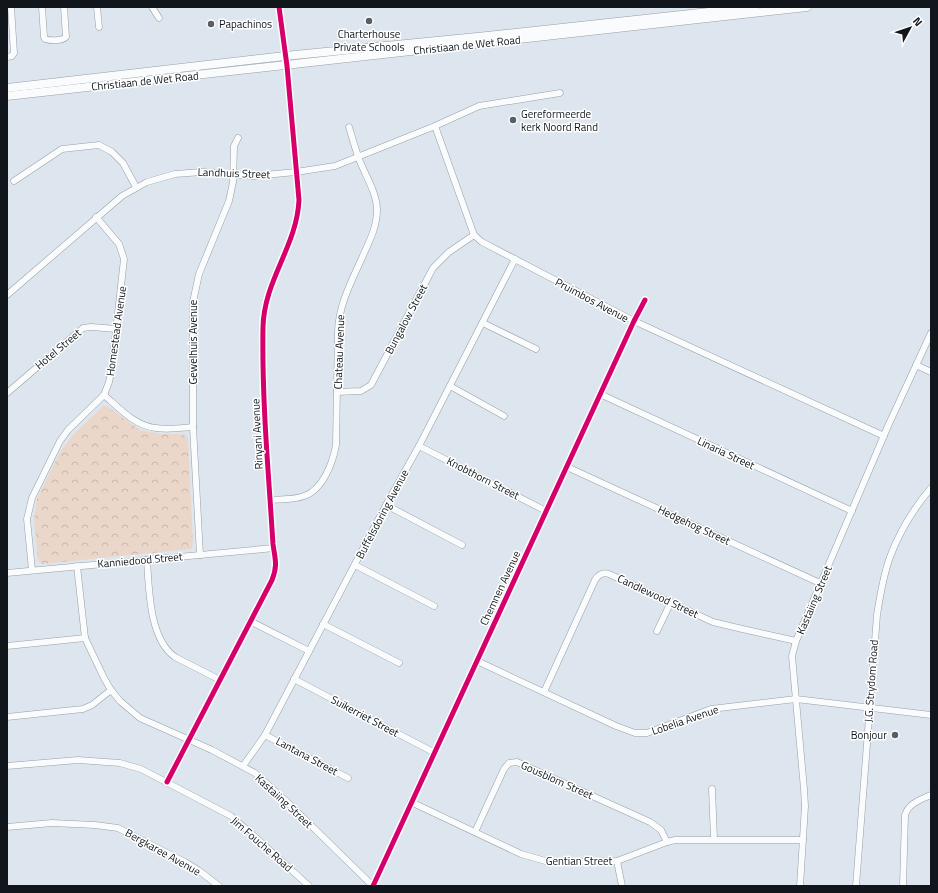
<svg xmlns="http://www.w3.org/2000/svg" width="938" height="893" font-family="'Titillium Web',sans-serif">
<defs>
<pattern id="forest-crowns" width="20" height="18" patternUnits="userSpaceOnUse"><rect width="20" height="18" fill="#ebd6ca"/><path d="M2 6a3 3 0 1 1 6 0M12 15a3 3 0 1 1 6 0" fill="none" stroke="#c8b7ad"/></pattern>
</defs>
<rect width="100%" height="100%" fill="#dde6ee"/>
<polygon fill="url(#forest-crowns)" points="103,406 107,406 140,430 162,434 183,434 188,438 193,544 191,549 42,564 38,560 34,520 37,499 60,452 73,435"/>
<g fill="none" stroke-linecap="round" stroke-linejoin="round">
<g stroke="#979ea5" stroke-width="7">
<g id="minor">
<path d="M42,7L44,37L45,39C51,41 62,41 66,37L64,7"/>
<polyline points="97,7 99,27"/>
<polyline points="152,7 159,18"/>
<polyline points="7,57 12,56 14,53 11,7"/>
<polyline points="435,126 474,235 482,242 634,321 884,436"/>
<polyline points="14,181 62,149 99,145 112,152 123,163 136,187"/>
<polyline points="7,295 122,196 147,182 175,174 202,172 254,176 296,172 335,166 435,126 479,106 560,93"/>
<polyline points="483,323 536,349"/>
<polyline points="916,365 931,372"/>
<polyline points="450,386 504,416"/>
<polyline points="337,392 361,391 371,385 433,268 449,252 474,235"/>
<polyline points="7,393 83,328 91,327 117,329"/>
<polyline points="600,394 852,511"/>
<path d="M104,395C119,408 135,426 156,428C168,430 181,428 193,427"/>
<polyline points="419,446 546,511"/>
<polyline points="567,467 822,584"/>
<path d="M270,500C281,499 294,500 304,496C323,490 333,462 336,445L338,331C339,302 354,277 365,251C371,238 377,225 377,210C377,193 365,175 359,159C355,148 352,137 349,127"/>
<polyline points="386,505 462,545"/>
<polyline points="200,555 193,427 193,302 199,274 229,201 233,182 234,146 238,138"/>
<path d="M147,560C149,588 149,639 175,657L220,680"/>
<polyline points="355,565 434,606"/>
<polyline points="77,566 85,638 104,678 111,690 120,701 140,718 212,750 255,773 285,800 373,886"/>
<polyline points="32,570 27,519 32,498 60,441 68,430 104,395 109,382 112,367 124,259 119,244 96,217"/>
<polyline points="7,573 274,548"/>
<polyline points="250,621 309,651"/>
<polyline points="323,624 399,663"/>
<polyline points="657,631 671,602"/>
<polyline points="7,646 85,638"/>
<polyline points="477,661 616,726 635,733 647,733 711,709 796,699 931,715"/>
<polyline points="294,679 435,753"/>
<path d="M544,692L595,580C599,574 603,572 609,574L713,622L738,628L796,641"/>
<polyline points="7,717 83,709 92,705 111,690"/>
<polyline points="265,735 348,778"/>
<polyline points="7,766 78,760 120,763 141,769 231,816 253,835 309,886"/>
<polyline points="243,766 265,735 386,505 419,446 515,259"/>
<path d="M167,782L272,580C278,565 275,559 273,544C272,529 271,514 270,499C266,442 262,384 263,327C264,280 297,246 299,200L287,66L279,7"/>
<polyline points="712,789 714,839"/>
<polyline points="411,802 521,854 549,862 617,861 667,842 675,840 803,840"/>
<polyline points="7,827 52,823 95,825 118,828 185,862 198,870 219,886"/>
<polyline points="475,832 504,769 509,763 517,762 650,822 661,830 667,842"/>
<polyline points="617,861 622,886"/>
<polyline points="373,886 634,321 645,300"/>
<polyline points="800,886 805,806 804,789 792,656 796,641 888,426 931,333"/>
<path d="M856,886L877,615C880,596 883,576 890,557C899,533 914,508 931,488"/>
<path d="M903,886L905,815C909,803 920,800 931,795"/>
</g>
</g>
<g stroke="#979ea5" stroke-width="9">
<g id="major">
<polyline points="7,88 285,56 487,36 755,7"/>
<polyline points="7,96 807,7"/>
</g>
</g>
<use href="#minor" stroke="#fafbfc" stroke-width="6"/>
<use href="#major" stroke="#fafbfc" stroke-width="8"/>
<g stroke="#fff" stroke-width="8">
<g id="cycleway">
<path d="M167,782L272,580C278,565 275,559 273,544C272,529 271,514 270,499C266,442 262,384 263,327C264,280 297,246 299,200L287,66L279,7"/>
<polyline points="373,886 634,321 645,300"/>
</g>
</g>
<use href="#cycleway" stroke="#d6006c" stroke-width="5"/>
</g>
<g fill="#585f66" stroke="#fff" stroke-width="1.5">
<circle cx="369" cy="21" r="4"/>
<circle cx="211" cy="24" r="4"/>
<circle cx="513" cy="120" r="4"/>
<circle cx="895" cy="735" r="4"/>
</g>
<g text-anchor="middle" dominant-baseline="central" stroke-width="3" stroke-linejoin="round" paint-order="stroke">
<g font-size="11" fill="#10161c" stroke="#fff" text-anchor="start">
<text x="219" y="24">Papachinos</text>
<text x="369" y="34" text-anchor="middle">Charterhouse<tspan x="369" dy="13">Private Schools</tspan></text>
<text x="521" y="114">Gereformeerde<tspan x="521" dy="13">kerk Noord Rand</tspan></text>
<text x="887" y="735" text-anchor="end">Bonjour</text>
</g>
<g font-size="11" fill="#10161c" stroke="#fff">
<text transform="translate(467 45) rotate(-6)">Christiaan de Wet Road</text>
<text transform="translate(145 81) rotate(-6)">Christiaan de Wet Road</text>
<text transform="translate(234 173) rotate(2)">Landhuis Street</text>
<text transform="translate(592 300) rotate(28)">Pruimbos Avenue</text>
<text transform="translate(406 319) rotate(-62)">Bungalow Street</text>
<text transform="translate(116 331) rotate(-82)">Homestead Avenue</text>
<text transform="translate(193 342) rotate(-90)">Gewelhuis Avenue</text>
<text transform="translate(58 349) rotate(-40)">Hotel Street</text>
<text transform="translate(339 352) rotate(-88)">Chateau Avenue</text>
<text transform="translate(257 434) rotate(-93)">Rinyani Avenue</text>
<text transform="translate(726 453) rotate(25)">Linaria Street</text>
<text transform="translate(483 478) rotate(27)">Knobthorn Street</text>
<text transform="translate(382 514) rotate(-62)">Buffelsdoring Avenue</text>
<text transform="translate(694 525) rotate(25)">Hedgehog Street</text>
<text transform="translate(140 560) rotate(-5)">Kanniedood Street</text>
<text transform="translate(500 588) rotate(-65)">Chemnen Avenue</text>
<text transform="translate(658 596) rotate(25)">Candlewood Street</text>
<text transform="translate(814 600) rotate(-67)">Kastaiing Street</text>
<text transform="translate(871 681) rotate(-86)">J.G. Strydom Road</text>
<text transform="translate(365 716) rotate(28)">Suikerriet Street</text>
<text transform="translate(685 720) rotate(-19)">Lobelia Avenue</text>
<text transform="translate(307 756) rotate(28)">Lantana Street</text>
<text transform="translate(557 780) rotate(24)">Gousblom Street</text>
<text transform="translate(284 801) rotate(43)">Kastaiing Street</text>
<text transform="translate(262 844) rotate(41)">Jim Fouche Road</text>
<text transform="translate(163 852) rotate(29)">Bergkaree Avenue</text>
<text x="579" y="861">Gentian Street</text>
</g>
</g>
<rect width="938" height="893" fill="none" stroke="#10161c" stroke-width="16"/>
<g transform="translate(910 28) rotate(50)" stroke="#ffffff" stroke-width="3" paint-order="stroke">
<path d="M0-3L7 15L0 10L-7 15Z" fill="#10161c"/>
<text y="-6" font-size="11" font-weight="bold" text-anchor="middle" fill="#10161c">N</text>
</g>
</svg>
